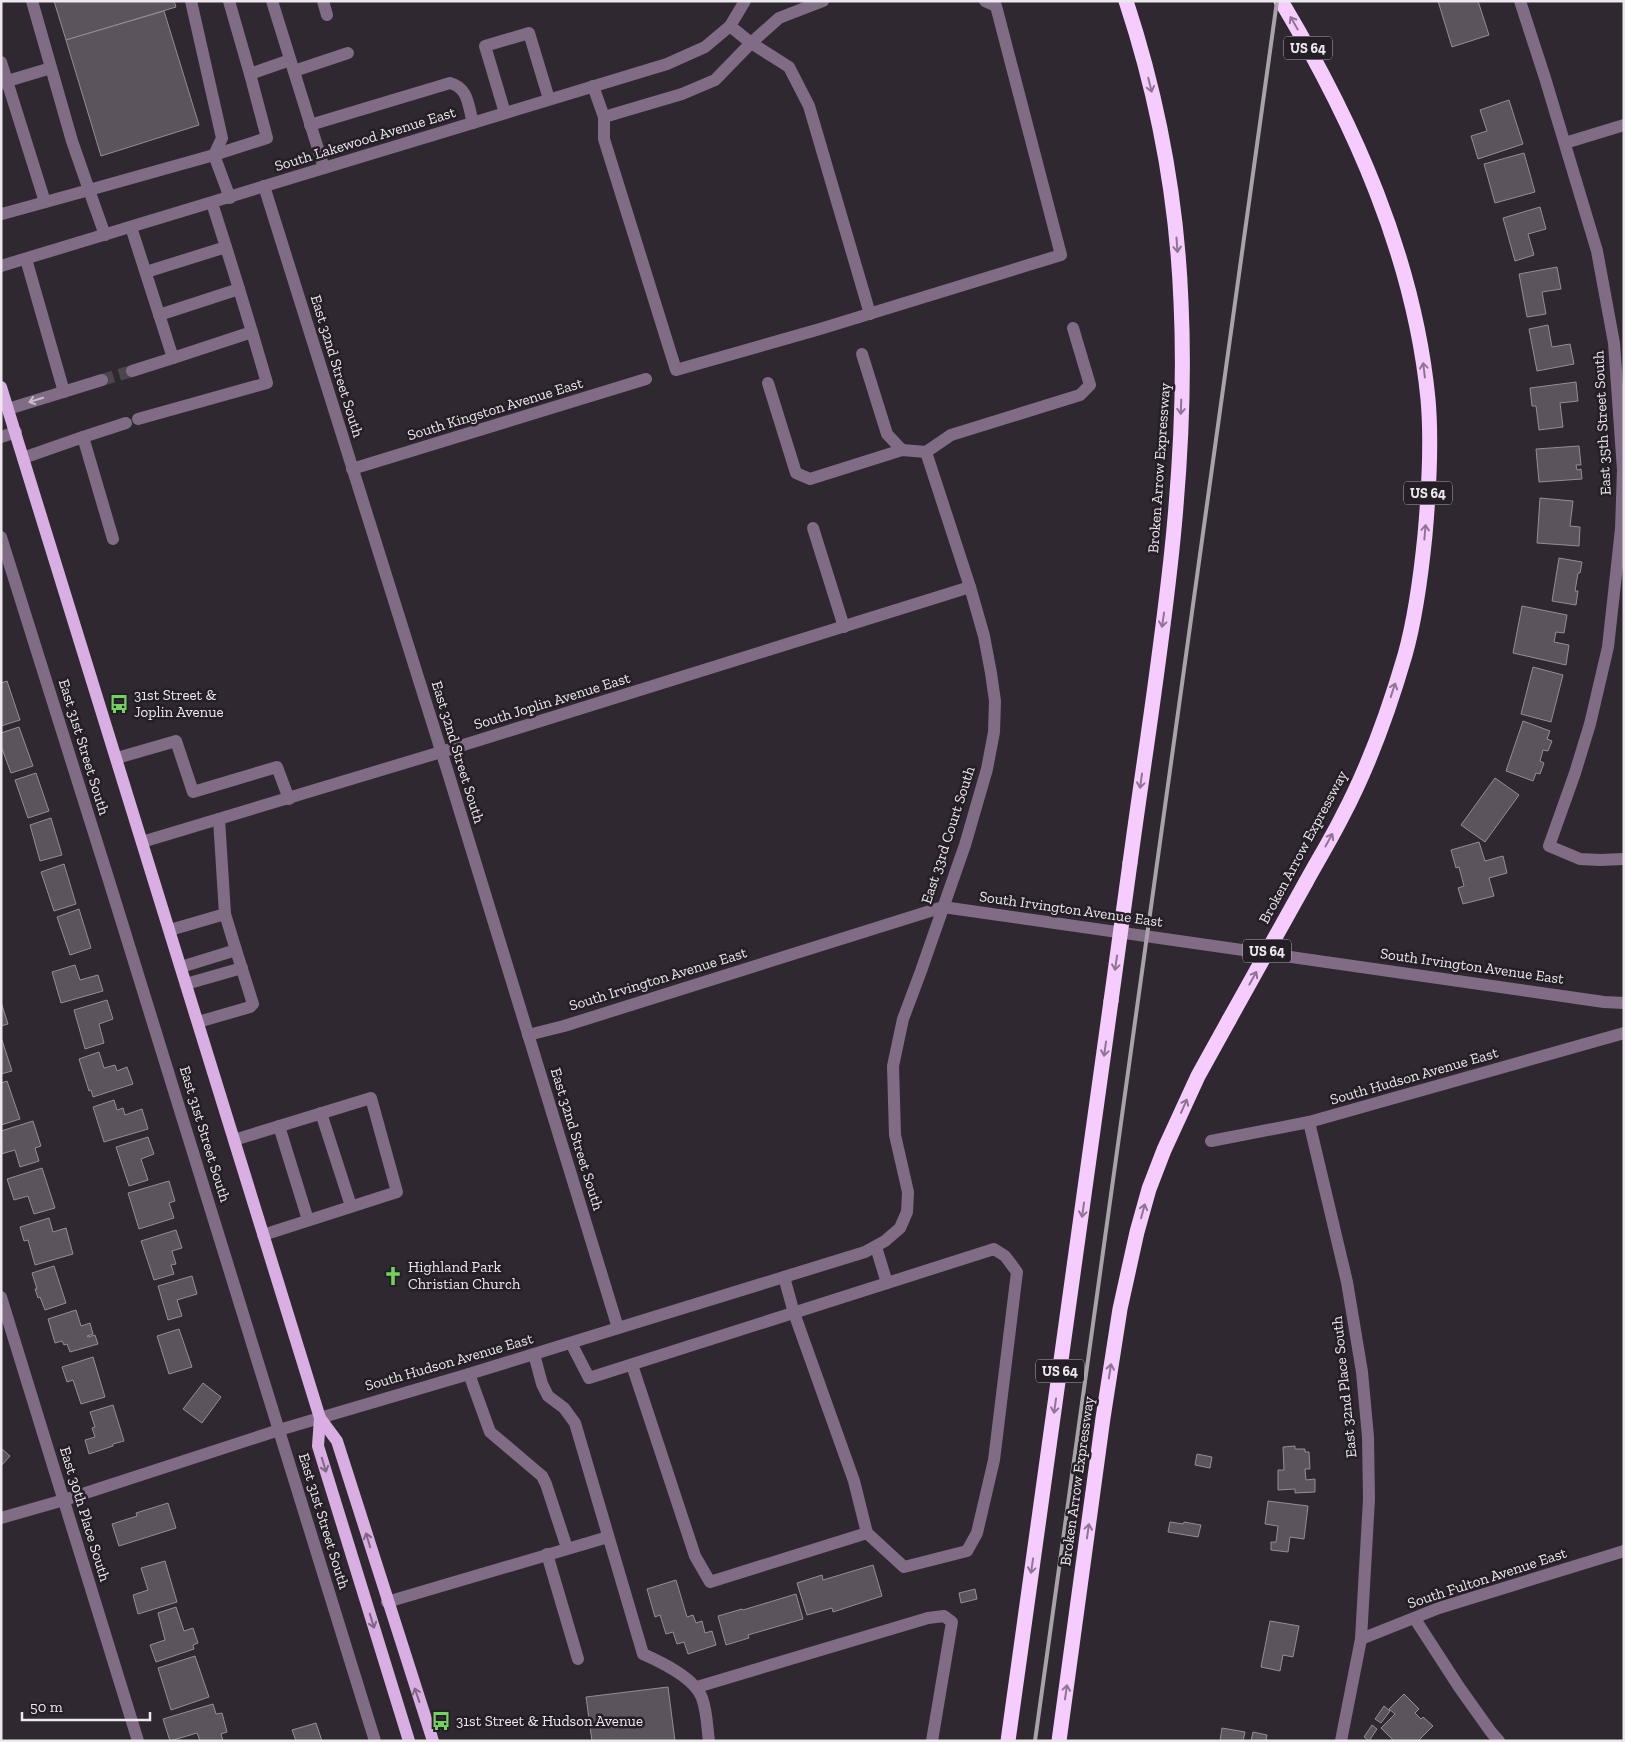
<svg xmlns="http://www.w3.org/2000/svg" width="1625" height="1742" font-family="'Zilla Slab',serif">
<rect width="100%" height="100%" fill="#2f2831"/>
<g fill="#5c545d" stroke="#958c96">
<polygon points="54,1 174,1 176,7 66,40"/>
<polygon points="1438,1 1478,1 1489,35 1452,47"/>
<polygon points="164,11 199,125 101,156 66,40"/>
<polygon points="1509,100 1523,144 1478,159 1471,136 1487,131 1480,110"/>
<polygon points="1524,153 1535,192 1495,203 1484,164"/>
<polygon points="1540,207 1546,229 1528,234 1534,255 1515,261 1503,218"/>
<polygon points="1557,267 1561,289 1542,292 1546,314 1527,317 1519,274"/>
<polygon points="1548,325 1552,347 1570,344 1574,364 1537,371 1529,329"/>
<polygon points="1576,382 1578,401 1560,403 1563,427 1539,430 1536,406 1532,406 1530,388"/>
<polygon points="1579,446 1581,465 1576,465 1577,470 1581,469 1582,479 1539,482 1536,449"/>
<polygon points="1540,498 1573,501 1570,526 1580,527 1579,546 1537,543"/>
<polygon points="1559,558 1582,562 1580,573 1578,573 1575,591 1578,591 1576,605 1552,601"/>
<polygon points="1522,606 1567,615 1564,633 1556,632 1554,642 1569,645 1566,665 1513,653"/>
<polygon points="1533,667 1563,675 1551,722 1521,714"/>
<polygon points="7,681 20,720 1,726 1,683"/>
<polygon points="1523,721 1550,731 1547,739 1552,741 1548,751 1543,750 1540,761 1544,763 1540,774 1536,773 1533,781 1506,771"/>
<polygon points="19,727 33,766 11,773 1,746 1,733"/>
<polygon points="36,773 49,811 28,818 15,780"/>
<polygon points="1495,778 1519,795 1485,842 1461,825"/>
<polygon points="51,818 62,855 40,861 30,825"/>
<polygon points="1479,842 1485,861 1503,856 1507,873 1489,878 1494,896 1463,904 1458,888 1464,886 1459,867 1456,868 1451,850"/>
<polygon points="64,864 76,904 54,911 41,872"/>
<polygon points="79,909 91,948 70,955 57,917"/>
<polygon points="75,965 80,980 98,975 103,991 61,1003 52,972"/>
<polygon points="107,1000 113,1019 99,1024 104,1043 85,1049 74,1010"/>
<polygon points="1,1002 8,1024 1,1026"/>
<polygon points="1,1037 12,1071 1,1074"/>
<polygon points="99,1052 104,1068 115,1065 117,1071 127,1067 133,1084 93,1097 91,1090 89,1091 79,1059"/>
<polygon points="7,1081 20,1119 1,1125 1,1083"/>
<polygon points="114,1100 117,1110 123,1108 125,1115 142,1109 148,1129 104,1142 93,1107"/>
<polygon points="33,1121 41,1146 35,1148 39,1161 20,1167 15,1150 1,1154 1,1131"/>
<polygon points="148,1137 154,1154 141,1159 148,1180 129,1186 116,1147"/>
<polygon points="42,1168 55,1208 34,1214 28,1196 14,1200 7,1179"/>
<polygon points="169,1181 175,1201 169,1203 174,1218 139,1229 128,1193"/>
<polygon points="49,1218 53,1232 66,1228 73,1254 35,1265 28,1240 24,1241 20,1227"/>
<polygon points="176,1230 182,1248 172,1251 176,1264 171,1265 174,1274 154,1280 141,1241"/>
<polygon points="54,1266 66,1303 45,1310 40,1297 38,1298 35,1289 37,1289 32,1273"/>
<polygon points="192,1276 197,1294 177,1300 182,1316 168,1320 158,1286"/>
<polygon points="76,1310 81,1326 90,1323 93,1334 87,1336 88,1337 95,1335 98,1344 70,1352 67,1344 64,1345 62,1341 55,1343 48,1319"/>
<polygon points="179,1329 192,1367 169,1374 157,1336"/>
<polygon points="93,1357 105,1397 81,1404 73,1380 67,1382 62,1367"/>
<polygon points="203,1383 221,1397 202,1423 183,1409"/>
<polygon points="113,1405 124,1441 113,1444 113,1446 89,1454 85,1440 95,1437 92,1428 95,1427 90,1412"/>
<polygon points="1295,1446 1295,1449 1305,1449 1305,1452 1309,1452 1310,1469 1305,1469 1306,1480 1315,1479 1315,1492 1295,1493 1295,1489 1278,1490 1278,1470 1284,1470 1283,1447"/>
<polygon points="1,1448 10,1456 1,1466"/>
<polygon points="1197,1454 1212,1457 1210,1468 1195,1465"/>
<polygon points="1268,1501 1308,1506 1304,1539 1290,1537 1288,1552 1271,1550 1271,1542 1276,1542 1278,1526 1265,1524"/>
<polygon points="168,1503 176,1528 119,1546 112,1524 137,1516 136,1513"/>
<polygon points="1170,1522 1183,1524 1184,1522 1201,1525 1198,1537 1168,1532"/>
<polygon points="165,1561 177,1602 138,1614 133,1595 148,1590 141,1568"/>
<polygon points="873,1565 882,1596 833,1612 832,1608 807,1615 797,1583 822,1575 823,1580"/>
<polygon points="676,1580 687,1617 693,1615 696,1623 702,1621 705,1633 712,1631 716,1645 688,1654 684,1642 677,1644 673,1632 666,1634 660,1615 655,1617 647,1589"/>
<polygon points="975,1589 977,1599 961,1603 959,1593"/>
<polygon points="796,1594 803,1619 748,1635 749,1638 726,1645 718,1616 742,1609 743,1610"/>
<polygon points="176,1607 184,1631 193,1628 198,1643 193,1645 194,1649 156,1662 150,1645 165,1640 158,1613"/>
<polygon points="1270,1621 1299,1626 1293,1657 1283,1655 1280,1671 1261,1667"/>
<polygon points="195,1656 209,1697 171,1710 158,1668"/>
<polygon points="668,1687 675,1741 592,1741 586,1697"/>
<polygon points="1404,1694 1419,1709 1415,1713 1421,1719 1423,1717 1433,1726 1418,1741 1394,1741 1381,1728 1395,1714 1389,1709"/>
<polygon points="213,1704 216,1714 222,1713 227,1732 221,1734 223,1741 200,1741 197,1733 170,1741 163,1719"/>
<polygon points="1384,1706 1390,1711 1381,1723 1375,1719"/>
<polygon points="316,1723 322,1741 296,1741 292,1730"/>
<polygon points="1372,1725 1377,1729 1369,1741 1364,1737"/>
<polygon points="1222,1728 1245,1732 1243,1741 1220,1741"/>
<polygon points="1253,1732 1267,1735 1266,1740 1272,1741 1251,1741"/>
</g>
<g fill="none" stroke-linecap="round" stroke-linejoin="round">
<polyline stroke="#4b454d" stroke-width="12" stroke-dasharray="12 6" stroke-linecap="butt" points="102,380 132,371"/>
<g stroke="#816c86" stroke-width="12">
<polyline points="32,1 72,141 89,190 214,155 230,198"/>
<polyline points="191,1 222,138 214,155"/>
<polyline points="229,1 250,74"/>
<polyline points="272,1 324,168"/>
<polyline points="323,1 327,15"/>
<polyline points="823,1 779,18 751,43 789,67 809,106 870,314"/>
<polyline points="1520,1 1545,78 1597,251 1614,343 1623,470 1621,529 1608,647 1590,724 1575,773 1549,846 1580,859 1600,860 1624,859"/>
<polyline points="1,62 45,202"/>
<polyline points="294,71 348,53"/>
<polyline points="1,83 51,68"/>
<polyline points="593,86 604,117 682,94 715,80 751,43 730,26"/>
<polyline points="505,113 485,46 529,33 549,99"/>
<polyline points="604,117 604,139 676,370 820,329 1061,255 996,6 985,1"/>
<path d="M310,125L450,83C469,88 468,106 473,123"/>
<polyline points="1565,143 1624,125"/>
<polyline points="214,155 267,138 250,74 290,60"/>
<polyline points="264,186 449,776 618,1328"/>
<polyline points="1,213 2,214 89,190 105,235"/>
<polyline points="131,227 173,358 132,371"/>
<polyline points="26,259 64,392"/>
<polyline points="1,266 667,64 705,47 730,26 745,1"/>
<polyline points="146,272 226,247 212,203"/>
<polyline points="159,315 239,289 226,247"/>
<polyline points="862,354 887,434 902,450"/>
<polyline points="173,358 252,332 239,289"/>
<polyline points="768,383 796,473 810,479 902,450 926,452 951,435 1080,395 1090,385 1073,328"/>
<polyline points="8,409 102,380"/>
<polyline points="138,419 267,383 252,332"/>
<polyline points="1,437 16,432"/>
<polyline points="83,437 126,423"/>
<polyline points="23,458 83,437 113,539"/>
<polyline points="352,469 646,379"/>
<polyline points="813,528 844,627"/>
<polyline points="1,537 110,884 375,1741"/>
<polyline points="117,758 176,741 193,792 277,767 289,799"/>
<polyline points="142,842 441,752 970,587"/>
<polyline points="170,930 225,914 219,819"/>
<polyline points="181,967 236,950 225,914"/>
<polyline points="186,984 242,968"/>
<polyline points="198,1022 250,1007 253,1004 236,950"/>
<polyline points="528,1035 564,1026 943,907 1604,1002 1624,1003"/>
<polyline points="321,1113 351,1206"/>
<polyline points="1309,1122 1347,1282 1362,1372 1368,1437 1369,1499 1361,1639 1341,1741"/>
<polyline points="279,1126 308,1220"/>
<polyline points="234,1140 371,1098 397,1192 263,1235"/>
<polyline points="1211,1141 1309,1122 1624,1033"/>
<polyline points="876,1247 887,1283"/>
<polyline points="784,1277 794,1313 854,1481 867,1533"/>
<polyline points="1,1297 138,1741"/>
<polyline points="571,1343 589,1378 994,1249 1005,1256 1017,1272 994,1460 977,1533 967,1551 904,1567 867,1533 710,1582 695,1556 632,1365"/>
<path d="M534,1354L542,1384L548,1396L564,1408L575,1423L643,1654C661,1662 695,1678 702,1698C707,1711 707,1727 709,1741"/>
<polyline points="469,1374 490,1432 542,1476 546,1484 567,1548"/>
<polyline points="1,1518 64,1500 279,1430 469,1374 865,1252 885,1241 900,1228 907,1212 908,1192 895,1135 893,1066 903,1019 921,971 965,845 987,769 994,732 995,701 991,673 984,636 970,587 926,452"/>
<polyline points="547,1554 578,1659"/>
<polyline points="387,1602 608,1537"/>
<polyline points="1415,1619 1459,1687 1491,1732 1499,1741"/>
<polyline points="1361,1639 1439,1608 1624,1551"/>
<polyline points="697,1687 928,1618 944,1616 952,1622 932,1741"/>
</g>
<g stroke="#d9aee2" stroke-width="12">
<polyline points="1,387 320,1418 337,1441 433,1741"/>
<polyline points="320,1418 318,1446 409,1741"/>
</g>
<g stroke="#f6ccfe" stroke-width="15">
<path d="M1126,1C1158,98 1177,200 1181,302C1190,490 1155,678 1130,863"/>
<path d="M1281,1C1354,123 1414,257 1428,399C1432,444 1429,490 1425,535C1421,575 1416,616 1405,655C1389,710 1369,766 1342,817C1331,839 1318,860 1306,882"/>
<polyline points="1008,1741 1111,1001"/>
<polyline points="1059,1741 1103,1418 1120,1309 1137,1232 1149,1189 1164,1150 1198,1076 1229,1020"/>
</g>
<polyline stroke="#a8a2a9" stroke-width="4" points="1035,1741 1277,1"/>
<g stroke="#f6ccfe" stroke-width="15">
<polyline points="1111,1001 1130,863"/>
<polyline points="1229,1020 1306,882"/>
</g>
</g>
<defs><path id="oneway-shaft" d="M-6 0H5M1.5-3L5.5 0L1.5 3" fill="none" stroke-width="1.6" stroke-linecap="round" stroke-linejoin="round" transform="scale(1.25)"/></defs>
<g stroke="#8e7592">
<use href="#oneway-shaft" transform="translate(1294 23) rotate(-120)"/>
<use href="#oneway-shaft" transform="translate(1150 85) rotate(76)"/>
<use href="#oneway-shaft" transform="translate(1177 245) rotate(86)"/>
<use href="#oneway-shaft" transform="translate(1424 370) rotate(-97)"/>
<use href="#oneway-shaft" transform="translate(1181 407) rotate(92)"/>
<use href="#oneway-shaft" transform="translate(1425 532) rotate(-85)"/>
<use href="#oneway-shaft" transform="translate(1163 620) rotate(98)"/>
<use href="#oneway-shaft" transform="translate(1393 690) rotate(-72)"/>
<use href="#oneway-shaft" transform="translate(1141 781) rotate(98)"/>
<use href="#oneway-shaft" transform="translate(1329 840) rotate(-61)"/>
<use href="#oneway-shaft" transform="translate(1116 963) rotate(98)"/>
<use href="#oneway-shaft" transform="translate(1253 978) rotate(-61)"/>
<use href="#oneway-shaft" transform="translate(1105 1049) rotate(98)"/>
<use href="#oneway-shaft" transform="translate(1184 1106) rotate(-66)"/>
<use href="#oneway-shaft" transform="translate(1083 1210) rotate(98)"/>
<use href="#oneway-shaft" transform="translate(1143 1211) rotate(-75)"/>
<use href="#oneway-shaft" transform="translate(1110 1371) rotate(-81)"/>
<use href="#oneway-shaft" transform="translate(1055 1406) rotate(98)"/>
<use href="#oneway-shaft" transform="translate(1088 1531) rotate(-82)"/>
<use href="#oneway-shaft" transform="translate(1032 1566) rotate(98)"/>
<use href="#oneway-shaft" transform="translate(1066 1692) rotate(-82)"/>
</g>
<use stroke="#c7bdc9" href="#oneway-shaft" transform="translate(36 400) rotate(163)"/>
<g stroke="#7f6684">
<use href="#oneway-shaft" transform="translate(324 1465) rotate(73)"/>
<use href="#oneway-shaft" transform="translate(368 1540) rotate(-107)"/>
<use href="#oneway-shaft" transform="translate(372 1621) rotate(73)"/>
<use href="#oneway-shaft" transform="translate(417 1695) rotate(-109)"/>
</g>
<defs>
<g id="bus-bare" transform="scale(1.5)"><path d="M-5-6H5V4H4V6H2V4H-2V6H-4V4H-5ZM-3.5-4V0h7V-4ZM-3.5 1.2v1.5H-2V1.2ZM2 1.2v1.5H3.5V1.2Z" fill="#71d25e" stroke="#251e27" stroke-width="2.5" paint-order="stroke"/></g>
<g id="church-bare" transform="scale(1.5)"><path d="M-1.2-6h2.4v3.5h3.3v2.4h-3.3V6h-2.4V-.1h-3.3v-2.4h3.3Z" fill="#71d25e" stroke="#251e27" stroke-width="2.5" paint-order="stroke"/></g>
</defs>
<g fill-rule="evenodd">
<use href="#bus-bare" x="119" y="704"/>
<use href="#church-bare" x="393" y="1276"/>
<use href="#bus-bare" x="441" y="1721"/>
</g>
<g text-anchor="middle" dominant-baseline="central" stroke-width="5" stroke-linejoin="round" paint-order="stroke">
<g fill="#251e27" stroke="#b0abb2" stroke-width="1">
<rect x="1284" y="36.5" width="48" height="23" rx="4"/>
<rect x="1404" y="481.5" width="48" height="23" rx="4"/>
<rect x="1243" y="939.5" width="48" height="23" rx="4"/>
<rect x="1036" y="1359.5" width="48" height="23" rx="4"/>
</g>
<g font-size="14" font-weight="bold" fill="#ece8ed">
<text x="1308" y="48">US 64</text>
<text x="1428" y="493">US 64</text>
<text x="1267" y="951">US 64</text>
<text x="1060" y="1371">US 64</text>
</g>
<g font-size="15" fill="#ece8ed" stroke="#251e27">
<text transform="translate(365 139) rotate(-17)">South Lakewood Avenue East</text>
<text transform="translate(337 366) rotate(73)">East 32nd Street South</text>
<text transform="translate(495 409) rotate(-17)">South Kingston Avenue East</text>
<text transform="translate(1602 423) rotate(-93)">East 35th Street South</text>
<text transform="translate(1159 468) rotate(-86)">Broken Arrow Expressway</text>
<text transform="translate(552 701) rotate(-17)">South Joplin Avenue East</text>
<text transform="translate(84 747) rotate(73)">East 31st Street South</text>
<text transform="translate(458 752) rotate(73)">East 32nd Street South</text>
<text transform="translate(948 835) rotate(-72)">East 33rd Court South</text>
<text transform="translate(1303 847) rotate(-62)">Broken Arrow Expressway</text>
<text transform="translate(1071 909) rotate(8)">South Irvington Avenue East</text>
<text transform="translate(1472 966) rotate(8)">South Irvington Avenue East</text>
<text transform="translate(658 979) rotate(-17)">South Irvington Avenue East</text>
<text transform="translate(1414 1076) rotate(-16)">South Hudson Avenue East</text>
<text transform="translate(205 1134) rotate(73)">East 31st Street South</text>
<text transform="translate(577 1139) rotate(73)">East 32nd Street South</text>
<text transform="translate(449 1362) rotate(-16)">South Hudson Avenue East</text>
<text transform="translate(1344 1387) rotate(-96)">East 32nd Place South</text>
<text transform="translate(1077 1481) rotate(-82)">Broken Arrow Expressway</text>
<text transform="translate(85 1514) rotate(73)">East 30th Place South</text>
<text transform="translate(324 1521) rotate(73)">East 31st Street South</text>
<text transform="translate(1487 1578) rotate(-18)">South Fulton Avenue East</text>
</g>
<g font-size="15" fill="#ece8ed" stroke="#251e27" text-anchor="start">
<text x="134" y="695">31st Street &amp;<tspan x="134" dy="17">Joplin Avenue</tspan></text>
<text x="408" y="1267">Highland Park<tspan x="408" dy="17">Christian Church</tspan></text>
<text x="456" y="1721">31st Street &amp; Hudson Avenue</text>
</g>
</g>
<rect width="1625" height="1742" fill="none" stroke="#ece8ed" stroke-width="5"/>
<path d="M22 1712v8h128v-8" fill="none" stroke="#ece8ed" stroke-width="2.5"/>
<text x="30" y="1712" font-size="15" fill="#ece8ed" stroke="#251e27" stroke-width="4" paint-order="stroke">50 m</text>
</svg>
